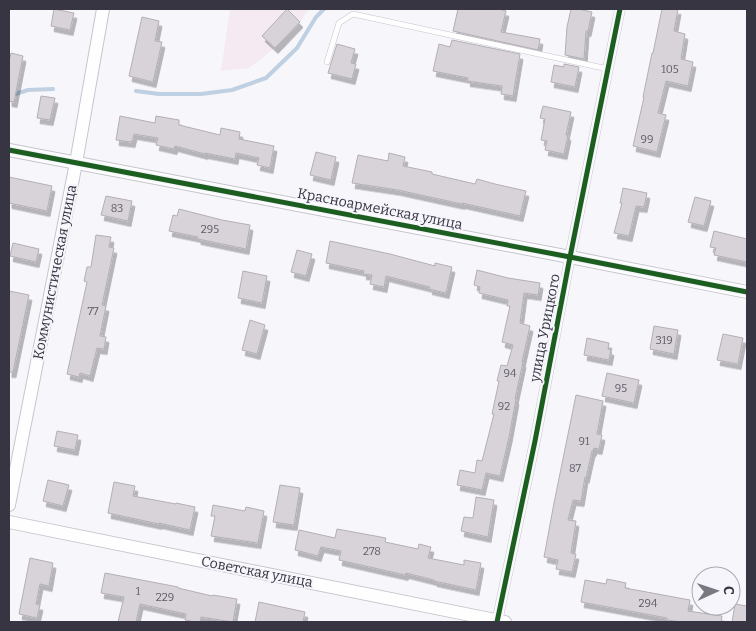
<svg xmlns="http://www.w3.org/2000/svg" width="756" height="631" font-family="Bitter,serif">
<defs>
<filter id="shadow"><feDropShadow dx="3" dy="5.5" stdDeviation="0" flood-color="#0004"/></filter>
</defs>
<rect width="100%" height="100%" fill="#f7f6fb"/>
<polygon fill="#f5e9f2" points="230,9 309,9 300,22 275,48 249,68 221,71"/>
<g fill="none" stroke-linecap="round" stroke-linejoin="round">
<g stroke="#bed0e2" stroke-width="4">
<polyline points="136,91 159,94 201,94 232,90 266,78 297,48 316,17 324,9"/>
<polyline points="9,96 28,90 53,89"/>
</g>
</g>
<g fill="#d8d2d9" stroke="#b4aeb5" filter="url(#shadow)">
<polygon points="54,9 74,13 70,30 51,26"/>
<polygon points="287,9 300,22 275,48 262,36"/>
<polygon points="458,9 499,9 506,11 501,32 540,39 538,50 453,31"/>
<polygon points="571,9 578,9 592,12 588,31 586,31 584,59 565,55 567,27"/>
<polygon points="662,9 678,9 674,31 685,34 681,59 693,62 688,86 666,81 658,113 666,115 657,152 633,146 644,97 643,97 652,53 653,53"/>
<polygon points="142,17 159,21 155,41 162,42 153,82 129,76"/>
<polygon points="452,40 520,54 513,96 501,94 502,86 467,81 468,78 433,71 439,44 450,47"/>
<polygon points="337,44 355,49 351,63 356,64 352,79 328,73"/>
<polygon points="11,53 23,56 14,102 9,101 9,62"/>
<polygon points="564,64 579,67 575,87 551,82 554,65 564,67"/>
<polygon points="41,96 55,98 50,120 37,118"/>
<polygon points="543,106 571,112 566,135 568,135 564,154 545,150 547,141 541,140 545,119 540,118"/>
<polygon points="120,116 155,123 156,116 179,120 179,125 220,135 221,128 240,132 239,139 274,146 270,168 257,165 259,158 236,153 235,159 205,153 205,154 175,146 174,149 156,145 158,138 134,134 132,142 116,140"/>
<polygon points="316,152 336,157 331,180 310,175"/>
<polygon points="389,153 405,157 403,166 432,172 432,174 475,184 477,179 495,184 526,191 520,216 462,203 462,204 398,190 352,183 358,155 388,161"/>
<polygon points="9,177 52,186 47,211 9,203"/>
<polygon points="623,188 647,193 644,207 636,206 629,236 614,233 622,203 620,203"/>
<polygon points="106,196 132,201 128,221 101,215"/>
<polygon points="695,197 711,201 704,226 688,222"/>
<polygon points="179,209 222,220 250,225 246,249 198,239 198,237 169,231 173,215 177,216"/>
<polygon points="714,231 747,239 747,262 714,255 716,248 710,247"/>
<polygon points="96,235 111,237 109,247 114,248 102,305 106,306 100,336 106,337 104,349 97,348 90,376 80,373 79,377 67,374 87,282 84,281 87,267 91,267"/>
<polygon points="330,241 390,254 435,266 435,263 452,267 446,293 429,289 430,287 386,276 384,287 370,284 372,275 363,274 364,271 326,263"/>
<polygon points="13,243 39,249 36,262 10,256"/>
<polygon points="297,250 312,254 306,276 291,272"/>
<polygon points="477,270 508,278 540,283 538,295 524,293 520,323 530,326 522,362 523,362 515,399 516,399 509,437 500,476 486,473 482,490 457,485 460,470 475,473 477,460 482,461 494,414 492,414 499,381 497,381 501,365 507,366 513,345 502,342 510,306 507,306 508,300 479,293 480,287 474,285"/>
<polygon points="243,271 267,276 262,303 238,298"/>
<polygon points="9,291 29,295 13,372 9,372"/>
<polygon points="250,320 265,325 257,354 242,350"/>
<polygon points="654,326 678,330 674,354 650,349"/>
<polygon points="723,334 743,338 738,364 717,360"/>
<polygon points="587,338 609,343 608,349 611,350 609,360 584,355"/>
<polygon points="607,373 639,380 634,403 602,396"/>
<polygon points="576,395 603,401 597,434 602,435 599,449 594,448 593,451 592,451 586,478 585,477 581,501 573,500 568,520 576,521 571,553 576,554 572,572 556,569 558,560 544,557 554,503"/>
<polygon points="57,431 78,435 75,450 54,446"/>
<polygon points="48,480 69,485 63,506 43,501"/>
<polygon points="114,482 135,486 133,496 176,504 176,503 195,507 190,530 159,523 159,524 108,513"/>
<polygon points="280,485 300,488 294,525 273,522"/>
<polygon points="476,497 494,500 488,537 461,531 464,517 473,518"/>
<polygon points="213,505 245,511 246,507 264,511 258,543 211,536 215,516 211,516"/>
<polygon points="337,529 386,538 385,542 418,549 419,544 431,547 428,558 464,565 464,560 481,563 476,590 434,581 434,580 406,573 405,575 339,560 341,551 321,547 318,556 295,550 299,530 335,538"/>
<polygon points="30,558 53,563 49,586 40,584 36,604 40,605 37,618 19,614"/>
<polygon points="105,573 178,587 178,588 212,596 213,595 237,599 233,622 201,617 200,622 195,622 185,620 186,614 140,604 136,622 118,622 124,597 101,593"/>
<polygon points="607,579 626,583 625,588 690,600 688,611 722,616 721,622 681,622 667,620 667,618 581,602 585,580 606,584"/>
<polygon points="259,602 305,612 303,622 255,622"/>
<polygon points="735,604 747,606 747,622 732,622"/>
</g>
<g fill="none" stroke-linecap="round" stroke-linejoin="round">
<g stroke="#c6c5cd" stroke-width="6">
<polyline id="service" points="327,62 339,23 353,14 608,69"/>
</g>
<g stroke="#c6c5cd" stroke-width="11">
<polyline id="minor" points="497,622 535,441 570,257 620,9"/>
</g>
<g stroke="#c6c5cd" stroke-width="14">
<g id="tertiary">
<polyline points="9,150 570,257 747,292"/>
<polyline points="9,505 76,163 103,9"/>
<polyline points="9,522 505,622"/>
</g>
</g>
<use href="#service" stroke="#fefefe" stroke-width="5"/>
<use href="#minor" stroke="#fefefe" stroke-width="10"/>
<use href="#tertiary" stroke="#fefefe" stroke-width="12"/>
<g stroke="#f6f5fc" stroke-width="8">
<g id="cycleway">
<polyline points="9,150 570,257 747,292"/>
<polyline points="497,622 535,441 570,257 620,9"/>
</g>
</g>
<use href="#cycleway" stroke="#1b5e20" stroke-width="5"/>
</g>
<g text-anchor="middle" dominant-baseline="central" stroke-width="4" stroke-linejoin="round" paint-order="stroke">
<g font-size="11" fill="#5e5c67">
<text x="670" y="69">105</text>
<text x="647" y="139">99</text>
<text x="117" y="208">83</text>
<text x="210" y="229">295</text>
<text x="93" y="311">77</text>
<text x="664" y="340">319</text>
<text x="510" y="373">94</text>
<text x="621" y="388">95</text>
<text x="504" y="406">92</text>
<text x="584" y="441">91</text>
<text x="575" y="468">87</text>
<text x="372" y="551">278</text>
<text x="138" y="591">1</text>
<text x="165" y="597">229</text>
<text x="648" y="603">294</text>
</g>
<g font-size="14" fill="#363541" stroke="#f6f5fc">
<text transform="translate(380 209) rotate(11)">Красноармейская улица</text>
<text transform="translate(55 272) rotate(-79)">Коммунистическая улица</text>
<text transform="translate(545 328) rotate(-79)">улица Урицкого</text>
<text transform="translate(257 572) rotate(11)">Советская улица</text>
</g>
</g>
<rect width="756" height="631" fill="none" stroke="#363541" stroke-width="20"/>
<g transform="translate(716 591) rotate(87)"><circle r="24" fill="#f6f5fc" stroke="#a9a8b1"/>
<path d="M0-4L9 19L0 12L-9 19Z" fill="#7a7982"/>
<text y="-8" font-size="14" font-weight="bold" text-anchor="middle" fill="#363541">С</text>
</g>
</svg>
